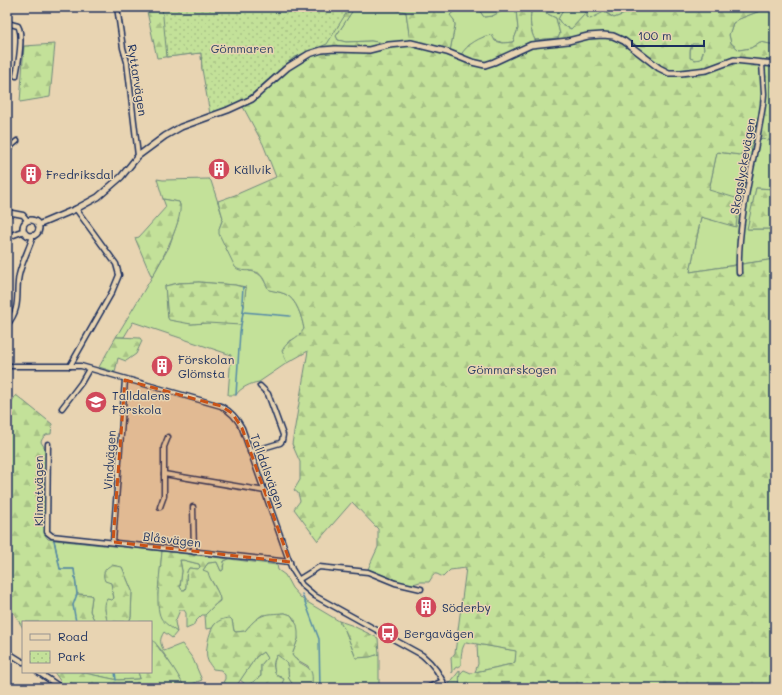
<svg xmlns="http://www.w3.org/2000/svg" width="782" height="695" font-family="Mali,sans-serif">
<defs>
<pattern id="forest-firs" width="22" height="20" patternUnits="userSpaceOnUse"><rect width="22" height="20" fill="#c3e199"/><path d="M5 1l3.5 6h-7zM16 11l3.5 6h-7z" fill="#a7c186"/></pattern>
<pattern id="park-dots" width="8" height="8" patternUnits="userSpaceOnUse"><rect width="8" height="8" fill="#c3e199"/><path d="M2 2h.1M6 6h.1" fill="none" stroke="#a7c186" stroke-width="1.8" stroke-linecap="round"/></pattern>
</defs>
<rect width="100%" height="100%" fill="#e8d4b2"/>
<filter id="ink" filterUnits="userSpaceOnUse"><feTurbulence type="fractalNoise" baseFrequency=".025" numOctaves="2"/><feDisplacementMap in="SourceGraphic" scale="8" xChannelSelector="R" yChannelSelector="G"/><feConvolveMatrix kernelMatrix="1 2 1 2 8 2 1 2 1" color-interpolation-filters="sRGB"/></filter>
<g filter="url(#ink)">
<g fill="#c3e199" stroke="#6f887c" fill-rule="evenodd">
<polygon points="355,7 385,7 406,12 410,41 384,43 371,41 346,42 338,40 336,36"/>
<polygon points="459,7 477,7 484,17 492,16 508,8 516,11 518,29 513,42 503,43 485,36 476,42 469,45 461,55 450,51 455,25 454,20 449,15"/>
<polygon points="565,7 579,7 586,13 572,29 562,25 558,19"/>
<polygon points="587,7 634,7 634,8 633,11 614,18 607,13 590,19 587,17"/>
<polygon points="770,7 775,23 775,45 760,42 751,48 739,50 731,43 729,35 733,23 739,19"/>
<path d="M537,10L542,11L556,18L560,34L558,38L535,40C530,31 530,21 531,11Z"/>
<polygon points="692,43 703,44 704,49 701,59 695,60 690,58 690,51"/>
<polygon points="762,138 775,142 775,189 756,188 748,229 775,229 775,259 690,272 701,217 736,226 709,190 717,152 740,155"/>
<path d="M157,179L163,180L209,179L211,181L223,218L219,229L249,271C264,273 262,280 270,290C274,291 280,292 285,294C297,299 302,318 304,329L300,336L288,342L284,357L287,363L259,382C251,383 240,388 236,395H228L231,355L133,322L124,337H116L152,277L169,247L178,221L180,205L179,202L163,199ZM199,282L235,285L246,287L242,320L191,324L168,318L165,286L179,283Z"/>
<path d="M54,540L162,551L158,595L162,619L177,632L172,638L164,632C159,640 160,643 164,651L182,644L193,659L202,680L184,687C179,678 160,643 151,641V622H129L131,617L132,591L122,567L111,583L114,599L105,609L108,622H95L90,611L92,597L91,595L77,594L60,569Z"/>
<path d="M229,559L277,565L278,570L285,575L292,588L302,599L339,621L345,630L356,658L377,655L379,654V688H311L312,682L308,666L294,658L292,655L298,639L295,620L291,615L285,613L262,615L252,623L245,631L236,632L234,631L232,620L214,625L213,628L206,629L205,615C210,610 214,605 220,601C220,593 209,575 203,570L208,563L217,562L221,571L223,570L224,561Z"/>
<path d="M180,560H183L199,564L200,567L198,569L189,568C184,575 188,583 185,590H182L180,587L182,571Z"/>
<polygon points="477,644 517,651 515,662 512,664 475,672 478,664"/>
<polygon points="263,652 267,658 261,665 261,676 245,688 244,683 240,680 256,657"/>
<path d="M277,654C280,656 283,658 285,661C292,670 284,677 294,685L289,688H280L283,684L281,677L276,676C273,667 273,663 277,654Z"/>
<polygon points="460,670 460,688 451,688 449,684"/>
<polygon points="80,672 138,672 140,678 138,679 118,680"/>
</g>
<g fill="url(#forest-firs)" stroke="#6f887c" fill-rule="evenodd">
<path d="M146,7H355L336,36L338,40L346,42L371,41L384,43L410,41L406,12L385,7H459L450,15L454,20L455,25L450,51L461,55C466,45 481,36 492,35L495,41L503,43L513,42L518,29L516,10L508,8L492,16L484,17L477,7H565L558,19L562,25L571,29L586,13L579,7H587V17L590,19L604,12L614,18L633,11L634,7H775V23L770,7L739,19L733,23L729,35L731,43L739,50L751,48L760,42L775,45V142L762,138L740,155L717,152L709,190L739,199L736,227L701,217L690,272L775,259V688H460C460,680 457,675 464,670L471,673L512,664L515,662L516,651L466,642C461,648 461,657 461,665L455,668L452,673L451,658L455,653L466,568L450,570L443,577L437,574H434L429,582H420L413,584L403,583L368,569L378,547V529L352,502L318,541L294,509L300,501L298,493L294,490L300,480V462L292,444L308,351L287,363L282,351C288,339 297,340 304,329C302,318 297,299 285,294C280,292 274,291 269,290C265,284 264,275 256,272C249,269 241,273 235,267L219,234V229L223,218L218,201L235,195L276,177L263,144L242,105L202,69L201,53L157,58ZM537,10L542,11L556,18L560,34L558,38L535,40C530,31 530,21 531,11ZM692,44H703L704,49L701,59L695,60L690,58V51Z"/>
<polygon points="55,44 50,97 20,102 24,46"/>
<polygon points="756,188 775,189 775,229 747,229"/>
<path d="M163,199L179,202C186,216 160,263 152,277L149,271L135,238L139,237L166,207Z"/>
<polygon points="199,282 235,285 246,288 242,320 241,325 207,323 191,324 169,320 168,318 165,286 179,283"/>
<polygon points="116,337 140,338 142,341 136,354 126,361 118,358 115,372 99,367"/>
<path d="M16,395L52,424L51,434C46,434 43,436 41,442L46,450L45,535L48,539L54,540L60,569H74L77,594L91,595L92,597L90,611L95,622H23V628L10,607L7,605V409Z"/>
<path d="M162,551L229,559L224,561L223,570L221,571L217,562L208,563L203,570L208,572C210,582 220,592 220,600C214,605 210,610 205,615H202L195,622L193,626L186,629V613L184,610H180L175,622L177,632C173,629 163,622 161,618C154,605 161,567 162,551ZM180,560H183L199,564L200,567L198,569L189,568C184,575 188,583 185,590H182L180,587L182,571Z"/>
<path d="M112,565L122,567L132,591L131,617L129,622L107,621C106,614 103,606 107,599L112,600L114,598L111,583L105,581C102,574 104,568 112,565Z"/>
<path d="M285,613L291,615L297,625L298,632V639L292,655C301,669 317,662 311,688H289L294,685C284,677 292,670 285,661C283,659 280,657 277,655C272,663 273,667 276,675L284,679L280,688H245L261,676V665L267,658L263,652L256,657L235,688H224L222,684L225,679V675L221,670L213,669C212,667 209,664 208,661C204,654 209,630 215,624C219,620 225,618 230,618L232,620L234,631L236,632L245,631C259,614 263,614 285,613Z"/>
<polygon points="339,621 351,625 378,638 379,654 370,657 356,658 345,630"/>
<path d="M152,640C156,642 157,646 160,650C170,662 178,674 185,688H65L54,672H80L118,680L138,679L140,678L138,672H151Z"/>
</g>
<polygon fill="url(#park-dots)" stroke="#6f887c" points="162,7 350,7 327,44 293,58 247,98 227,108 210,114 202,69 201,53 167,57"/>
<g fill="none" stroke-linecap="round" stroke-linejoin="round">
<g stroke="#548aa7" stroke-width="1.5">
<polyline points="243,312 290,316"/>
<polyline points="236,395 240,332 244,305 242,302 243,287"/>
<polyline points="54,540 60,569 74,569 77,594 73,605 76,622"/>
<polyline points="302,594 319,639 320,688"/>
<polyline points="84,672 84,673"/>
<polyline points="115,672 116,680"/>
</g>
<g stroke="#1b2f5e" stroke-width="7">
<g id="minor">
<polyline points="117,7 123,48 127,62 138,156"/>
<path d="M7,23L18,26C24,35 18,65 16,76"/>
<polyline points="7,152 11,146 17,141"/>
<polyline points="7,212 23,215 27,220"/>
<path d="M739,273C737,219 755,159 763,105L764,94L762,63"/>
<path d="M7,325C22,307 15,294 19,275C22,262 28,251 32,239V235"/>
<path d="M7,366H81L221,406C231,412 236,417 242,428L292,569L302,585L315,596L422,655C433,664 441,674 445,688"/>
<polyline points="70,366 112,292 119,275 116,264 76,209"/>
<polyline points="62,408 81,383 89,369"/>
<polyline points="48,444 47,532 52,536 290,562"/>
<polyline points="250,452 280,443 282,441 283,435 268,394 260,386"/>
<polyline points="164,474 265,491"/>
<polyline points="160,507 164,496 164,447 168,437"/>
<polyline points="193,507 194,552"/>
<polyline points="113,542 125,380"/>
<polyline points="298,580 319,567 368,572 395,583 421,589"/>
<polyline points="7,652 23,662"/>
<polyline points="38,672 60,687"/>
<polyline points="427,688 443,681"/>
</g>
</g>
<g stroke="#1b2f5e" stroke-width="8">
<g id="tertiary">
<circle cx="31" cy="228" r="8"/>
<polyline points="38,225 76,209 98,197 121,177 138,156 165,136 181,127 228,110 252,99 288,67 309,54 322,50 335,49 369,50 389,45 411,43 447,52 472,62 485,65 494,62 531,45 568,41 588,36 603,35 613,36 624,41 659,68 669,73 681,73 707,70 734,60 775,64"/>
<polyline points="7,237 23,231"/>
</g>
</g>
<use href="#minor" stroke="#e8d4b2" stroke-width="4"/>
<use href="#tertiary" stroke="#e8d4b2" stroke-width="5"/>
</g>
</g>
<path fill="#c95318" fill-opacity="0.2" stroke="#c95318" stroke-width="3" stroke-dasharray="8 5" stroke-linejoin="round" d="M125,380L221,406L232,413L242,428L290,562L113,542Z"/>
<defs>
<g id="building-disc" transform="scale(1.15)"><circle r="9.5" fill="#d1495b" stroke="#e8d4b2"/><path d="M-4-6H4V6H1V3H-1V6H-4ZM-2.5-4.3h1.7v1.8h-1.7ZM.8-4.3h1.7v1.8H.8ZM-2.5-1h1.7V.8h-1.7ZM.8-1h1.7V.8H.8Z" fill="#fff"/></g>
<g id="school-disc" transform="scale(1.15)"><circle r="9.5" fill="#d1495b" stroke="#e8d4b2"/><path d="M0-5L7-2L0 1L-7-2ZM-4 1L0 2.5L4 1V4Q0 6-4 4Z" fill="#fff"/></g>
<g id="bus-disc" transform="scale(1.15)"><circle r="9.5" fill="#d1495b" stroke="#e8d4b2"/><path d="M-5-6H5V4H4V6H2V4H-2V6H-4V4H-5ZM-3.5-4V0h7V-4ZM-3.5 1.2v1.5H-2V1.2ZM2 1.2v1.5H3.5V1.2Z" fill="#fff"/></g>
</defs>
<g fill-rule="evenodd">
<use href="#building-disc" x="219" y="169"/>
<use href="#building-disc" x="31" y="174"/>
<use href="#building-disc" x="162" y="366"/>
<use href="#school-disc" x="96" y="402"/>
<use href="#building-disc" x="426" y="607"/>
<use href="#bus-disc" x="388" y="633"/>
</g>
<g text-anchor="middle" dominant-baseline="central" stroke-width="3" stroke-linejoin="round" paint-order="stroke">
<g font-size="12" fill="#2c4164" stroke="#e8d4b2">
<text x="242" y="48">Gömmaren</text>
<text x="512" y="369">Gömmarskogen</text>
</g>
<g font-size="12" fill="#1b2f5e" stroke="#e8d4b2">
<text transform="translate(138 80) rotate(81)">Ryttarvägen</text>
<text transform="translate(742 166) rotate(-80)">Skogslyckevägen</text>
<text transform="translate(109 460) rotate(-86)">Vindvägen</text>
<text transform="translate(268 471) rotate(70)">Talldalsvägen</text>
<text transform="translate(38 491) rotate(-90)">Klimatvägen</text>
<text transform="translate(172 539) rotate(7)">Blåsvägen</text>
</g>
<g font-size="12" fill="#1b2f5e" stroke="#e8d4b2" text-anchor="start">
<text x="234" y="169">Källvik</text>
<text x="46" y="174">Fredriksdal</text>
<text x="178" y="359">Förskolan<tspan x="178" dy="14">Glömsta</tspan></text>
<text x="112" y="395">Talldalens<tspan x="112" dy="14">Förskola</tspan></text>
<text x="442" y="607">Söderby</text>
<text x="404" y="633">Bergavägen</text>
</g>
</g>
<rect width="782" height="695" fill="none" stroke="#e8d4b2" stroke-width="24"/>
<rect x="12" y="12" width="758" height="671" fill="none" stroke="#1b2f5e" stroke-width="1.5" filter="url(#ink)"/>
<rect x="22" y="621" width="130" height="52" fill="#e8d4b2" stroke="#969290"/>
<rect x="30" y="634" width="20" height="6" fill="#e8d4b2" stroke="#969290"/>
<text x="58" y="641" font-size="12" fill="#1b2f5e">Road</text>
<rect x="30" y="651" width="20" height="12" fill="url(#park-dots)" stroke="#969290"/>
<text x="58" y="661" font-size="12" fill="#1b2f5e">Park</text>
<path d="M632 40v6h72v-6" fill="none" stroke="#1b2f5e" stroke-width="2"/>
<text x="638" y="40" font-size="12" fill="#1b2f5e" stroke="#e8d4b2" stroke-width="3" paint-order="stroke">100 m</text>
</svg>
